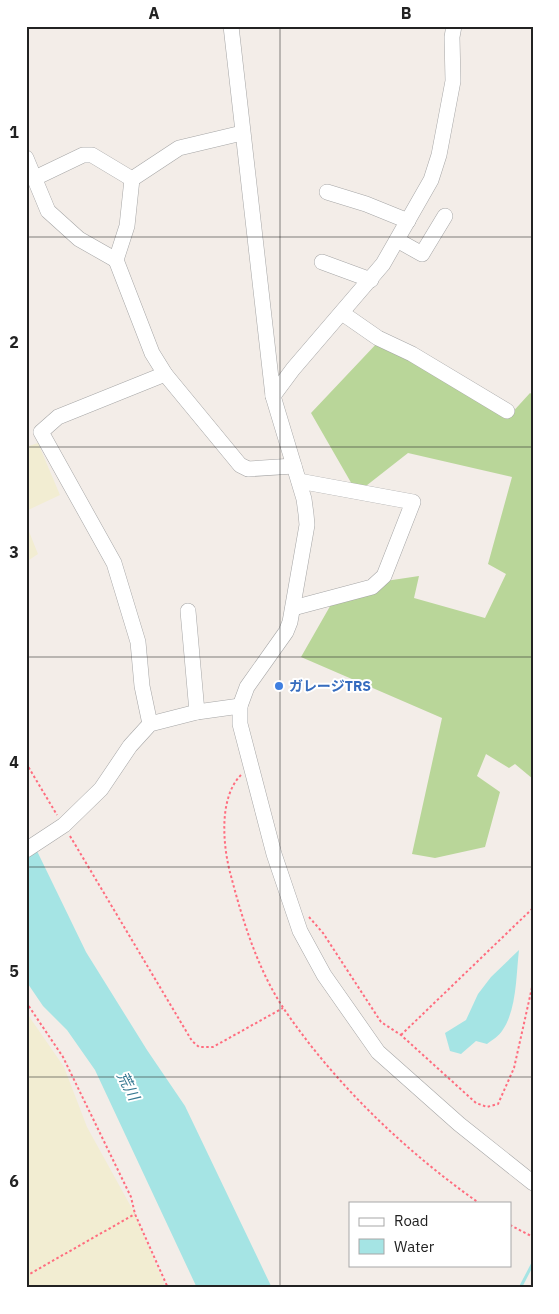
<svg xmlns="http://www.w3.org/2000/svg" width="559" height="1314" font-family="'IBM Plex Sans','Noto Sans JP',sans-serif">
<rect width="100%" height="100%" fill="#f3ede8"/>
<g fill="#f2edd2">
<path d="M38,443L60,495L26,511V447Z"/>
<path d="M26,524L38,554L26,562Z"/>
<path d="M26,1012L64,1067L87,1127L135,1214L166,1288H26Z"/>
</g>
<path fill="#b9d699" d="M379,341L509,416L530,393L533,395V779L515,764L509,768L486,754L477,776L500,792L485,847L435,858L412,854L442,718L301,657L333,601L364,597L379,582L419,576L414,598L485,618L506,574L488,564L512,477L408,453L357,493L311,413Z"/>
<g fill="#a5e4e4">
<path d="M26,836L37,851L86,952L147,1050L185,1106L272,1288H197L95,1070L67,1030L43,1006L26,981Z"/>
<path d="M519,950C516,975 517,1010 502,1031C499,1036 492,1040 487,1044L476,1041L461,1054L450,1051L445,1033L466,1020L478,994L491,977Z"/>
</g>
<g fill="none" stroke-linecap="round" stroke-linejoin="round">
<path stroke="#a5e4e4" stroke-width="3" d="M520,1288L533,1263"/>
<g stroke="#a6a6a6" stroke-width="16">
<g id="minor">
<path d="M231,26L273,396L304,499L306,514L307,525L290,622L286,632L247,687L240,706V724L274,854L300,931L324,975L378,1052L459,1124L533,1183"/>
<path d="M26,158L48,211L79,239L116,260"/>
<path d="M35,178L83,155H92L132,179"/>
<path d="M132,179L127,226L116,260L152,353L165,374L240,465L248,469L294,466"/>
<path d="M132,179L179,148L242,133"/>
<path d="M327,192L366,204L408,221"/>
<path d="M397,240L422,254L445,216"/>
<path d="M322,262L371,280"/>
<path d="M342,313L378,338L412,354L507,411"/>
<path d="M273,396L293,369L383,264L431,180L439,155L453,81L452,37L454,26"/>
<path d="M293,608L372,587L384,576L413,502L299,481"/>
<path d="M188,611L197,712"/>
<path d="M150,724L142,686L138,642L114,563L41,432L58,417L165,374"/>
<path d="M26,850L64,825L101,789L130,746L150,724L197,712L240,706"/>
</g>
</g>
<g stroke="#ff6d7f" stroke-width="2" stroke-dasharray="2.5 2.5" stroke-linecap="butt">
<path d="M26,763L57,815"/>
<path d="M241,775C218,798 223,848 231,876C243,922 258,970 284,1009C335,1084 405,1151 479,1203"/>
<path d="M70,836L192,1041L199,1047H213L283,1008"/>
<path d="M309,917L323,933L381,1022L401,1035L476,1103L487,1107L498,1104L514,1068L533,983"/>
<path d="M26,1002L63,1057L131,1197L135,1214L168,1288"/>
<path d="M401,1035L533,908"/>
<path d="M510,1225L533,1237"/>
<path d="M26,1276L135,1214"/>
</g>
<use href="#minor" stroke="#fff" stroke-width="15"/>
</g>
<path fill="none" stroke="#222" stroke-width="1" stroke-opacity="0.55" d="M280,26V1288M26,237H533M26,447H533M26,657H533M26,867H533M26,1077H533"/>
<circle fill="#3f7fe0" stroke="#fff" stroke-width="2" cx="279" cy="686" r="5"/>
<g text-anchor="middle" stroke-width="4" stroke-linejoin="round" paint-order="stroke">
<g font-size="14" font-weight="bold" fill="#366cbe" stroke="#fff" text-anchor="start">
<text x="289" y="691">ガレージTRS</text>
</g>
<g font-size="15" font-style="italic" fill="#367891" stroke="#fff">
<text transform="translate(128 1086) rotate(63)" y="5">荒川</text>
</g>
</g>
<rect width="559" height="1314" fill="none" stroke="#ffffff" stroke-width="55"/>
<rect x="349" y="1202" width="162" height="65" fill="#ffffff" stroke="#a7a7a7"/>
<rect x="359" y="1218" width="25" height="8" fill="#ffffff" stroke="#a7a7a7"/>
<text x="394" y="1226" font-size="15" fill="#222222">Road</text>
<rect x="359" y="1239" width="25" height="15" fill="#a5e4e4" stroke="#a7a7a7"/>
<text x="394" y="1252" font-size="15" fill="#222222">Water</text>
<rect x="28" y="28" width="504" height="1258" fill="none" stroke="#222" stroke-width="2"/>
<g font-size="16" text-anchor="middle" font-weight="bold" fill="#222">
<text x="154" y="19">A</text>
<text x="406" y="19">B</text>
<text x="14" y="138">1</text>
<text x="14" y="348">2</text>
<text x="14" y="558">3</text>
<text x="14" y="768">4</text>
<text x="14" y="977">5</text>
<text x="14" y="1187">6</text>
</g>
</svg>
